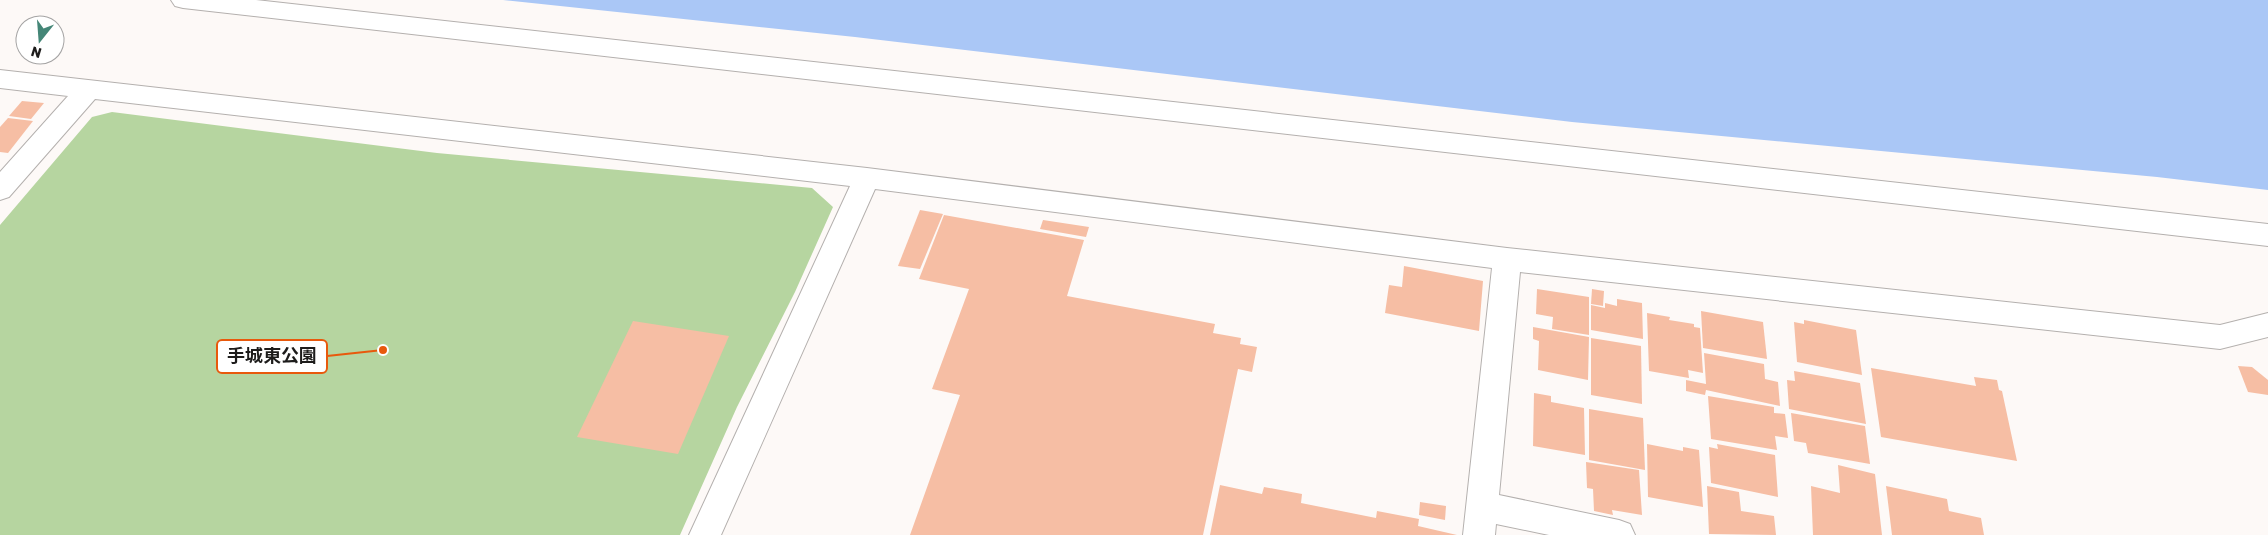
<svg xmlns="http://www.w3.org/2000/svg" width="2268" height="535" font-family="Rubik,'Noto Sans JP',sans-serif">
<rect width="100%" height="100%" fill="#fdf9f7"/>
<path fill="#b6d5a0" d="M112,112L437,153L812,188L833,207L795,292L737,407L680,535H0V225L92,117Z"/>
<path fill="#aac7f6" d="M503,0H2268V190L2157,177L1572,122L855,37Z"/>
<g fill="#f6bea4">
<path d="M22,101L44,103L31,119L9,116Z"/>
<path d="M8,118L33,121L8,153L0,152V127Z"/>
<path d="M920,210L943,214L920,269L898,266Z"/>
<path d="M944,215L1084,240L1067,296L1215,324L1213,333L1241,338L1240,344L1257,347L1252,372L1238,369L1203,535H910L960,395L932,389L969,289L919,279Z"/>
<path d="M1043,220L1089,227L1086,237L1040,229Z"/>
<path d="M1404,266L1483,281L1479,331L1385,313L1389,285L1402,287Z"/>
<path d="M1537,289L1589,297V335L1552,329L1553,317L1536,314Z"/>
<path d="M1592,289L1604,291L1603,306L1591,304Z"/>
<path d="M1617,299L1642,303L1643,339L1591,330V305L1605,308V303L1617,306Z"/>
<path d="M1701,311L1763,322L1767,359L1703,348Z"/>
<path d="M1647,313L1670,317L1669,320L1694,324V327L1700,328L1703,373L1688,370L1689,378L1649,371Z"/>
<path d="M1804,320L1856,330L1862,375L1797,362L1794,322L1804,324Z"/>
<path d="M633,321L729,336L678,454L577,437Z"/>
<path d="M1533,327L1589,337L1588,380L1538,370L1539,341L1533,339Z"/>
<path d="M1591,338L1641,346L1642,404L1591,395Z"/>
<path d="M1704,353L1764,364L1765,379L1778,382L1780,406L1706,390L1705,395L1686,391V380L1706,384Z"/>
<path d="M2238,366L2252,367L2268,380V395L2248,392Z"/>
<path d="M1871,368L1976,386L1974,377L1997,380L1999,390L2002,391L2017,461L1881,437Z"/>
<path d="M1794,371L1860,383L1866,424L1789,409L1787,380L1795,381Z"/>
<path d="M1534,393L1551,396V402L1584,408L1585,455L1533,446Z"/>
<path d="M1708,396L1774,407V413L1785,414L1788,438L1775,436L1777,450L1711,439Z"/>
<path d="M1589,409L1643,418L1645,470L1589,460Z"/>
<path d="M1791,413L1865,426L1870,464L1808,453L1806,443L1794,441Z"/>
<path d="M1647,444L1683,451V447L1699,450L1703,507L1648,497Z"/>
<path d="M1717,444L1775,455L1778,497L1711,483L1709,447L1718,449Z"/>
<path d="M1586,462L1639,470L1642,515L1612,510L1613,515L1594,511L1593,489L1587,488Z"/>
<path d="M1838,465L1875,474L1882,535H1813L1811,486L1840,493Z"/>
<path d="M1220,485L1262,494L1264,487L1302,494L1301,503L1376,518L1377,511L1419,519L1418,526L1457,535H1210Z"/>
<path d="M1707,486L1739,492L1741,511L1774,516L1776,535L1709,534Z"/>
<path d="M1886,486L1947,499L1949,511L1981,518L1984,535H1892Z"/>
<path d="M1420,502L1446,506L1445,520L1419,515Z"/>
</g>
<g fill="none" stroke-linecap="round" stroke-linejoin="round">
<g stroke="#b4b0ae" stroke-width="2">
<g id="minor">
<path d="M171,0H256L2268,224V246L183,8L175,6Z"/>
<path d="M0,70L867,168L1507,248L2220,325L2268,313V337L2220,349L1520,272L1499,495L1619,520L1630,524L1635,535H1549L1496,524L1495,535H1463L1492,268L875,189L721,535H689L850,186L95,99L9,197L0,200V172L68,96L0,88Z"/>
</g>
</g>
<use href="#minor" fill="#fff" fill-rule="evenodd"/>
</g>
<path fill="none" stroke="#e8590c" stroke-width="2" d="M383 350L327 356"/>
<circle fill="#e8590c" stroke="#fff" stroke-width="2" cx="383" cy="350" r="5"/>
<rect fill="#fff" stroke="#e8590c" stroke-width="2" x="217" y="340" width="110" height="33" rx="5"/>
<g font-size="18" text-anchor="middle" font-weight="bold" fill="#1d1c1b">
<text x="272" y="362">手城東公園</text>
</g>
<g transform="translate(40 40) rotate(197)"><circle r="24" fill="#ffffff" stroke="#a5a4a4"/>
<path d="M0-4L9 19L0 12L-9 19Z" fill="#448677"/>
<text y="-8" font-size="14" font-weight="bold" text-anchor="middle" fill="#1d1c1b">N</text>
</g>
</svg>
